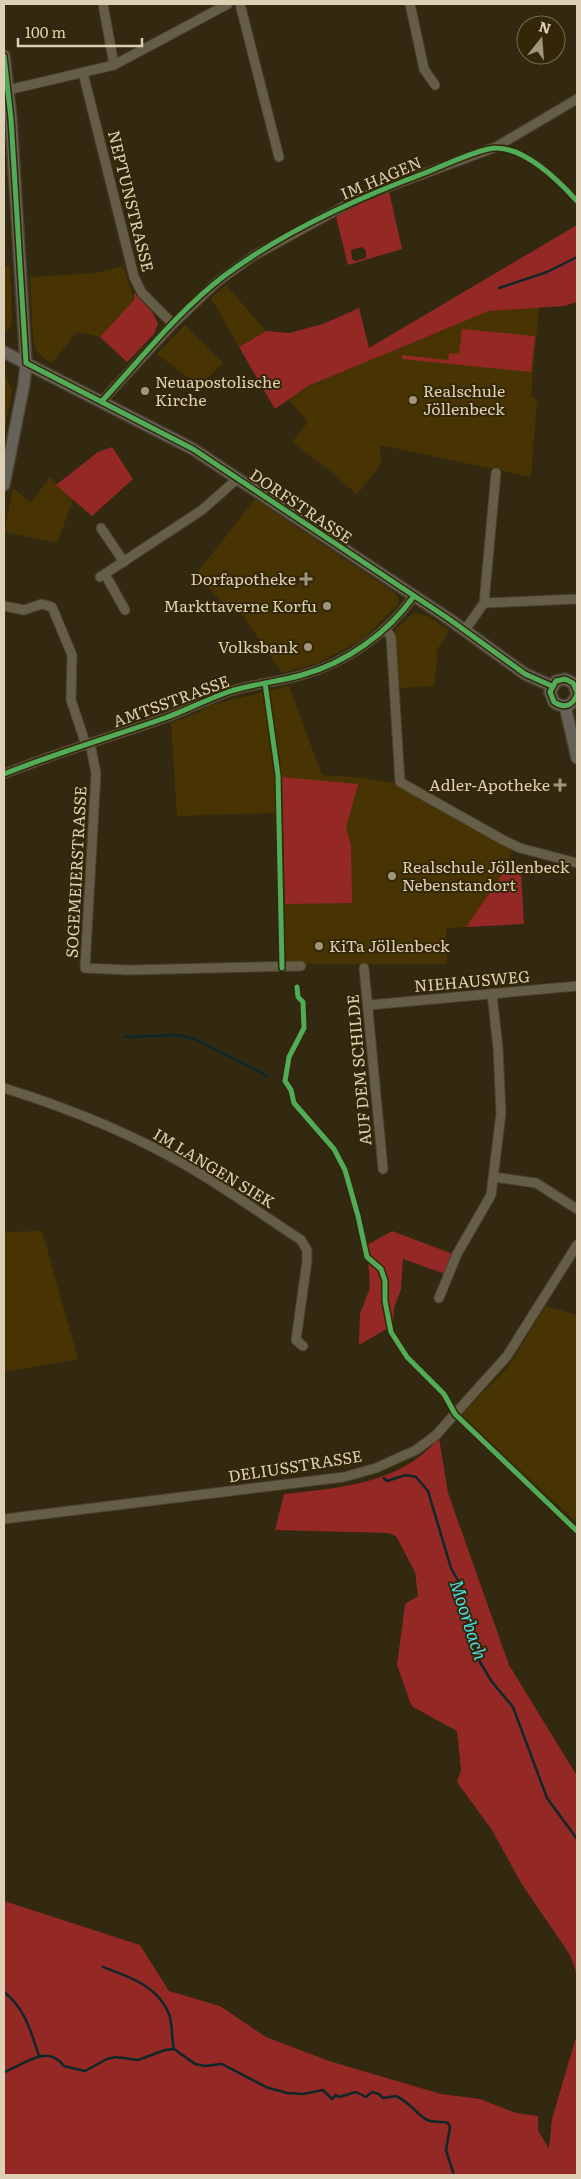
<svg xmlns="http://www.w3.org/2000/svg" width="581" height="2179" font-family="Literata,serif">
<rect width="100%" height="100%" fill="#322910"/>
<g fill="#473402">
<path d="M4,266H10L12,321L9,329L4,334Z"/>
<path d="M123,266L134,300L100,337L77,332L52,363L45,359L36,350L33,338L30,277L96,273Z"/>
<path d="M226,285L266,331L239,347L211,298Z"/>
<path d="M539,306L531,396L537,400L531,477L380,445L381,464L357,495L333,473L292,442L308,422L289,400L308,386L489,311Z"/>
<path d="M185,325L223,363L199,386L157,354Z"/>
<path d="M4,372L12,389L4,434Z"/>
<path d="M50,477L73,500L57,543L4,532L13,488L31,503Z"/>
<path d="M255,499L395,593L399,599L398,605L363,639L318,663L282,673L235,604L227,609L197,573Z"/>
<path d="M414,613L428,616L449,631L438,648L434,686L398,688L395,629Z"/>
<path d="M289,686L322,775L355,777L395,783L512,850L507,867L466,927L446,928L447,964H285L281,773H275L276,813L177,816L171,723L198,713L210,705Z"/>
<path d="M42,1231L78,1359L4,1372V1232Z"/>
<path d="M546,1306L577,1315V1523L461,1415L508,1367Z"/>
</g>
<g fill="#942825" fill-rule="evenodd">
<path d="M389,191L402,249L348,265L336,217L360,202ZM362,247L366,250V258L355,261L352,259L351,250Z"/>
<path d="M577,225V302L564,306L489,311L308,386L275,409L239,347L266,331L289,333L323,324L359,308L369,348Z"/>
<path d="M134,293L153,313L158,324L154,334L127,362L100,337L134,300Z"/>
<path d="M462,329L535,336L531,372L402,359V355L448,360L449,353L459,354Z"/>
<path d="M112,447L133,479L92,516L56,485L98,452Z"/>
<path d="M282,777L358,784L346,828L351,845L352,903L285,904Z"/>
<path d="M507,867L521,871L524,924L466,927Z"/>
<path d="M392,1231L453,1254L445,1274L403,1259L401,1289L394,1308L393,1325L359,1345L360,1314L370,1288L367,1245Z"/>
<path d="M439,1438L448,1493L509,1665L577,1776V1982L575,1968L570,1955L521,1883L492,1830L457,1782L461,1770L457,1731L413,1707L410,1702L397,1665L405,1604L418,1596L415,1572L396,1536L388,1533L275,1530L284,1494C339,1488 401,1484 439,1438Z"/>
<path d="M4,1901L140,1945L169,1991L220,2006L266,2037L329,2061L441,2094L480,2099L516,2113L538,2116V2130L549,2149L552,2119L577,2034V2175H4Z"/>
</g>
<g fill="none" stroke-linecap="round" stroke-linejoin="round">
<g stroke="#0f2729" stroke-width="2.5">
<path d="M499,288L547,272L577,257"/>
<path d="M125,1037L178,1035L195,1039L267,1076"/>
<path d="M384,1478L387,1481L406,1475L416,1477L428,1491L451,1568L461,1586L470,1636L477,1657L492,1682L513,1707L547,1798L577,1839"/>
<path d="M103,1967C128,1976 158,1986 169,2014C173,2025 171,2037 174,2049"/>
<path d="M4,1992C25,2008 31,2032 39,2056"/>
<path d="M4,2072C24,2065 47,2043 64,2066L85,2071L107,2059L116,2057L138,2060L165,2050L174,2049L195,2064L205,2066L222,2064L266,2087L287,2093L303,2094L323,2090L332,2099L336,2095L339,2097L356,2092L366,2097L372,2092L379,2094L383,2098L396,2096C408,2101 414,2111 424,2118C431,2124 440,2120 448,2123L450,2127L446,2150L454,2175"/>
</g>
<g stroke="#49412f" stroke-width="11">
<g id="minor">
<path d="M103,4L114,65"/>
<path d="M240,4L279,157"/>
<path d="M410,4L424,69L435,85"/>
<path d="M83,73L134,277L142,293L173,324"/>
<path d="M8,90L114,65L228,4"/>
<path d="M102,401L173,324L217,282L253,256L361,197L496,147L577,99"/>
<path d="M101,528L124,562"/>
<path d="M105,574L125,610"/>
<path d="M100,577L202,510L237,479"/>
<path d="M484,603L577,599"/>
<path d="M4,606L24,610L42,604L52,607L72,655L71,700L86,745"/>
<path d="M385,628L391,637L400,782L503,840L520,848L577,863"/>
<path d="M465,630L484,603L496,473"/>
<path d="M90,743L96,773L85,968L129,970L301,966"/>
<path d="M4,774C56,753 111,737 165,718C186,710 206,700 228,692C252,684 277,682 302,675C346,663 388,633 414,596"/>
<path d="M364,968L383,1169"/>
<path d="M369,1005L577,986"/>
<path d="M4,1088C68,1108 131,1133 189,1167C227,1189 264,1216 301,1240L307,1250V1261L296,1340L303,1346"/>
<path d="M494,1177L536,1183L577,1209"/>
<path d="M439,1298L457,1254L491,1195L501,1113L498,1048L492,994"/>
<path d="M4,1519L344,1477L376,1468L416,1450L436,1435L507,1356L577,1245"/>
</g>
</g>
<g stroke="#49412f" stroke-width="14">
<g id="major">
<path d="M4,56L11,119L26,363L24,384L4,485"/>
<path d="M4,352L193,449L449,619L525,674L552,686"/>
<path d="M577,692L573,683L565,679L556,681L550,692L554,702C564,709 573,706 577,694"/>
<path d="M565,706L577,758"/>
</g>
</g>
<use href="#minor" stroke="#665d47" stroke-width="9"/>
<use href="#major" stroke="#666258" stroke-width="11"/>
<g stroke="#332708" stroke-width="8">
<g id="cycleway">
<path d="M4,56L11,119L26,363L193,449L449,619L525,674L552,686"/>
<path d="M102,401C141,359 178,311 224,276C284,231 355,199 425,173C440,167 483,147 497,148C527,149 558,180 577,201"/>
<path d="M265,683L278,775L282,968"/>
<path d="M577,692L573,683L565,679L556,681L550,692L554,702C564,709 573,706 577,694"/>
<path d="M4,774C56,753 111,737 165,718C186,710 206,700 228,692C252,684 277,682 302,675C346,663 388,633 414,596"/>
<path d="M297,987L298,997L303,1002L304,1028L289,1057L285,1081L291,1090L294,1103L334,1149L345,1170L358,1216L367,1257L381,1269L385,1281V1301L391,1332L407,1357L444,1394L455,1414L577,1531"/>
</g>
</g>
<use href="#cycleway" stroke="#51ab58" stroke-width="5"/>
</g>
<g fill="#a1967b" stroke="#332708" stroke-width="2">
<circle cx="145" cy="391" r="5"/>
<circle cx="413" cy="400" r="5"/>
<path d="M303.5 571.5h5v5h5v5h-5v5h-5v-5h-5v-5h5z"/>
<circle cx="327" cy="606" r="5"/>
<circle cx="308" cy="647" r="5"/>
<path d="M557.5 777.5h5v5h5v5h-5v5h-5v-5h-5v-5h5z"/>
<circle cx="392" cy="876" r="5"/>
<circle cx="319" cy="946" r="5"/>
</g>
<g text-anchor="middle" stroke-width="4" stroke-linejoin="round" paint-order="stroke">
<g font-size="16" fill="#ddd0b4" stroke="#332708">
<text transform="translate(381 178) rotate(-23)" y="6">IM HAGEN</text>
<text transform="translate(131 201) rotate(76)" y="6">NEPTUNSTRASSE</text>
<text transform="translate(301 506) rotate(34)" y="6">DORFSTRASSE</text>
<text transform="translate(171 701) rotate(-20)" y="6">AMTSSTRASSE</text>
<text transform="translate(76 872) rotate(-87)" y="6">SOGEMEIERSTRASSE</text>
<text transform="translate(472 981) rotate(-5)" y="6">NIEHAUSWEG</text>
<text transform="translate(359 1070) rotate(-95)" y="6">AUF DEM SCHILDE</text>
<text transform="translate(214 1168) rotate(31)" y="6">IM LANGEN SIEK</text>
<text transform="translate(295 1466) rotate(-9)" y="6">DELIUSSTRASSE</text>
</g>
<g font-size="16" fill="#ddd0b4" stroke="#332708" text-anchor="start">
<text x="155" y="388">Neuapostolische<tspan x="155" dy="18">Kirche</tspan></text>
<text x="423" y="397">Realschule<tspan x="423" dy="18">Jöllenbeck</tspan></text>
<text x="296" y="585" text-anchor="end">Dorfapotheke</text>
<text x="317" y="612" text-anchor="end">Markttaverne Korfu</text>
<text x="298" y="653" text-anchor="end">Volksbank</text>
<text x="550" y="791" text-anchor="end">Adler-Apotheke</text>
<text x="402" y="873">Realschule Jöllenbeck<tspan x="402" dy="18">Nebenstandort</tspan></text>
<text x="329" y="952">KiTa Jöllenbeck</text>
</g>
<g font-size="18" font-style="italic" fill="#4edbea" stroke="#332708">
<text transform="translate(468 1620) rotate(72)" y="6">Moorbach</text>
</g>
</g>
<rect width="581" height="2179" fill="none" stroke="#ddd0b4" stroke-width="10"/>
<g transform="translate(541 40) rotate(17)"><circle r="24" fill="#332708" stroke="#776b4d"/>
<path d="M0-4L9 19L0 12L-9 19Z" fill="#a1967b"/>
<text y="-8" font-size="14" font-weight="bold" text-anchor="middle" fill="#ddd0b4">N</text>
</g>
<path d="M18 38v8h124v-8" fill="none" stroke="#ddd0b4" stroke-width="2.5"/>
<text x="25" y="38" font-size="15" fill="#ddd0b4" stroke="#332708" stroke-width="4" paint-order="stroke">100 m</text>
</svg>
